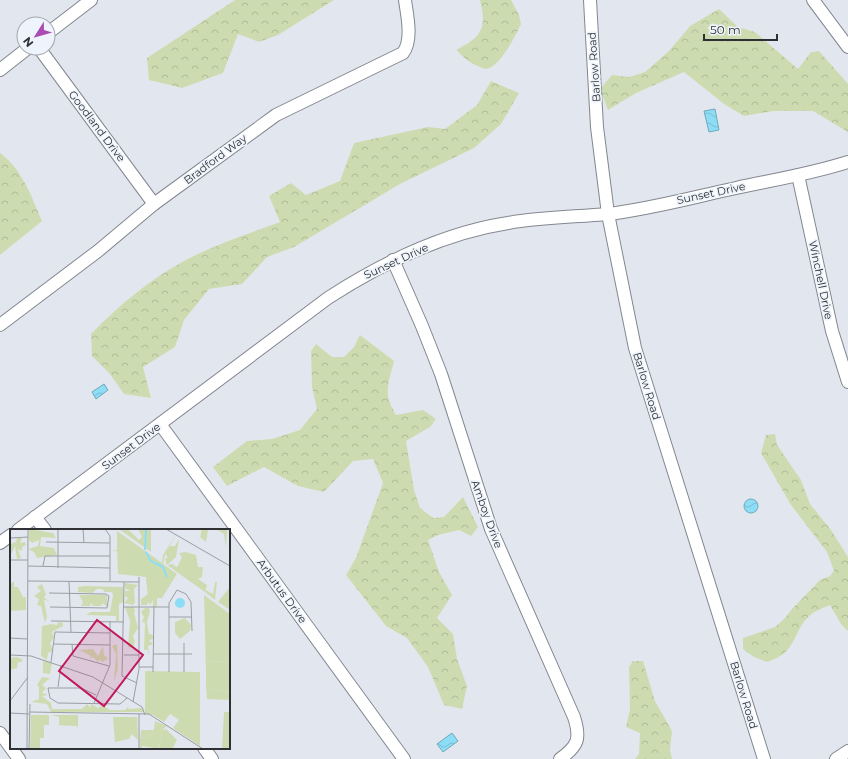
<svg xmlns="http://www.w3.org/2000/svg" width="848" height="759" font-family="Montserrat,sans-serif">
<defs>
<pattern id="forest-crowns" width="20" height="18" patternUnits="userSpaceOnUse"><rect width="20" height="18" fill="#cddcb0"/><path d="M2 6a3 3 0 1 1 6 0M12 15a3 3 0 1 1 6 0" fill="none" stroke="#b0bd98"/></pattern>
<pattern id="water-waves" width="16" height="10" patternUnits="userSpaceOnUse"><rect width="16" height="10" fill="#8cddf5"/><path d="M0 5q4-4 8 0t8 0" fill="none" stroke="#79bed2"/></pattern>
</defs>
<rect width="100%" height="100%" fill="#e2e7ef"/>
<g fill="url(#forest-crowns)">
<path d="M235,0H334L278,35L259,42L238,34L223,73L182,88L149,80L147,58Z"/>
<path d="M480,0H511L519,15L521,24C516,35 499,69 485,69C482,68 476,65 473,64C467,60 461,56 457,50C461,46 467,45 471,41C486,31 484,16 480,0Z"/>
<path d="M719,9L738,27L755,32L798,69L811,52L819,51L848,84V132L813,111H773L744,116L724,104L684,72L636,93L608,110L600,89L612,75L629,77L645,72L669,51L690,26Z"/>
<path d="M491,81L519,93L501,124L474,148L400,184L294,247L267,257L242,284L209,289L184,320L175,347L143,367L151,398L124,394L110,374L92,356L91,334C118,306 149,280 184,261C214,245 248,234 280,222L269,196L291,183L306,195L340,181L354,143L428,127L445,129L477,105Z"/>
<path d="M0,153C23,170 31,196 42,221L0,255Z"/>
<path d="M360,335L394,361C388,384 383,394 396,415L423,410L436,419L430,427L406,441L414,490L420,508L433,518L444,517L463,497L478,527L471,536L459,530L438,535L428,540L439,572L452,595L437,618L453,634L457,659L467,686L462,709L444,705L428,667L407,638L386,626L346,575L356,558L383,483L373,459L353,461L324,492L298,486L264,467L227,486L213,467L247,441L272,439L300,430L317,409L312,387L311,351L316,344L332,357H344L354,347Z"/>
<path d="M775,434L777,445L801,480L810,504L831,530L848,557V631L841,624L830,605C824,608 817,610 813,613C791,629 800,652 767,662L754,657L743,649V638L775,627L785,618L792,609L820,580L830,576L834,571L827,552L791,505L761,453L766,435Z"/>
<path d="M633,661H643L655,701L672,731L670,750L672,759H635L639,754L640,733L626,727L630,709L629,667Z"/>
</g>
<g fill="url(#water-waves)" stroke="#70a9bb">
<path d="M715,109L719,130L709,132L704,111Z"/>
<path d="M104,384L108,390L96,399L92,392Z"/>
<circle cx="751" cy="506" r="7"/>
<path d="M452,733L458,741L443,752L437,744Z"/>
</g>
<g fill="none" stroke-linecap="round" stroke-linejoin="round">
<g stroke="#83878f" stroke-width="14">
<g id="minor">
<path d="M590,0L597,127L608,214L635,348L764,759"/>
<path d="M813,0L848,47"/>
<path d="M48,33L91,0"/>
<path d="M39,48L154,204"/>
<path d="M0,70L28,48"/>
<path d="M798,175L832,331L848,382"/>
<path d="M393,260L422,326L441,374L491,529L574,717C581,739 578,746 560,759"/>
<path d="M0,325L98,251L154,204L276,115L403,53C413,40 407,15 405,0"/>
<path d="M160,424L404,759"/>
<path d="M35,517L45,530"/>
<path d="M18,530L328,298C382,263 443,233 508,223C541,217 575,217 608,214C651,209 694,197 736,188C773,180 811,174 848,162"/>
<path d="M0,543L11,535"/>
<path d="M0,733L19,759"/>
<path d="M204,748L212,759"/>
<path d="M836,759L848,751"/>
</g>
</g>
<use href="#minor" stroke="#fff" stroke-width="12"/>
</g>
<g text-anchor="middle" stroke-width="3.5" stroke-linejoin="round" paint-order="stroke">
<g font-size="11" fill="#2e3033" stroke="#eff4fc">
<text transform="translate(594 67) rotate(-94)" y="4">Barlow Road</text>
<text transform="translate(97 126) rotate(53)" y="4">Goodland Drive</text>
<text transform="translate(215 159) rotate(-37)" y="4">Bradford Way</text>
<text transform="translate(711 193) rotate(-12)" y="4">Sunset Drive</text>
<text transform="translate(396 261) rotate(-25)" y="4">Sunset Drive</text>
<text transform="translate(821 280) rotate(78)" y="4">Winchell Drive</text>
<text transform="translate(647 386) rotate(73)" y="4">Barlow Road</text>
<text transform="translate(131 446) rotate(-37)" y="4">Sunset Drive</text>
<text transform="translate(487 514) rotate(70)" y="4">Amboy Drive</text>
<text transform="translate(282 591) rotate(54)" y="4">Arbutus Drive</text>
<text transform="translate(744 695) rotate(73)" y="4">Barlow Road</text>
</g>
</g>
<g transform="translate(10 529)">
<rect width="220" height="220" fill="#e2e7ef"/>
<path d="M4,52V58H8L13,68H16V81L0,82V55ZM196,132L220,133V164L196,158ZM41,186H68V200L67,197L41,196H49V188Z" fill="#cddcb0"/>
<path d="M19,0L43,4L46,9L31,8L30,17L44,19L47,26L27,29L24,23L18,20L28,17L29,11L22,14L19,11ZM109,0H118L129,11L132,8L128,0H141V23ZM192,0H217L216,18L214,5L208,1H198L196,13L190,8ZM7,9H12L10,14L15,13L16,16L12,18V22L8,20L11,29L7,30L5,17L0,27V15L6,13ZM169,10L166,28L157,36L155,30L158,28L155,25L160,17H165ZM136,47L144,69L140,76L138,73L137,76H131V70L138,65ZM205,53H207L205,71L195,63L196,61L203,65ZM115,54L128,56L124,60L125,73L123,76L114,74L118,69L116,67L115,70V62H120L115,59ZM32,55L36,65L34,69L40,72L34,71L37,88L35,94L31,77L27,76L29,70L24,67L31,62L27,58ZM74,57L113,58V73L109,75V92H106V87L76,86L81,83H100L103,66L102,63H94L93,60H87L82,64L68,63V58ZM220,58V81L208,73ZM69,66H97V78L93,74L90,77H83L81,74L80,77H71L73,73ZM194,66L220,85V133L196,132V144ZM115,78H124L125,82L127,79L124,84L128,99L123,107L125,113L123,119L118,118L120,92ZM135,79H139L140,82L137,93L139,105L143,106V110L139,111L143,115L138,117L139,123L138,126V121H134L135,94L132,93L134,88L131,83ZM175,89L181,96L180,102L170,110L165,104V93ZM48,93L53,94V97L42,103L44,108L40,114L43,122L38,124L37,131L31,127L32,97L41,95L47,96ZM107,115L108,140L104,153L106,125L102,117ZM93,117L94,126L98,129L93,133L90,131L88,133L83,128L80,130L81,127L69,121L83,120L88,127ZM7,128L12,130V133H8L7,139L0,141V129ZM33,131L42,134L40,145L33,144ZM32,148L40,149L32,156L36,159L32,164L38,166L32,167L41,174L42,180H72L77,175L80,179L81,175L88,179L91,176L100,181H115L119,177L118,180L132,179L134,183H41L37,175L21,173L29,170V158L27,156ZM196,158L220,164V171L197,170ZM103,188H127L128,211L122,205L119,210L105,213ZM145,192L157,197L152,201L149,220L133,217L130,220V209L143,206Z" fill="#cddcb0"/>
<path d="M176,23L186,26L188,38H193L192,48L188,50L197,56L195,63L157,36L162,35L167,38L172,28L169,24ZM156,200L167,211L162,220H149L152,201ZM131,201H144L143,206L130,209Z" fill="#cddcb0"/>
<path d="M107,2L152,34L153,26L166,5L155,26L153,35L167,45L152,69H147V78H143V69H138L136,48L108,45L107,22H100L107,21ZM135,142L190,143V217L163,199L169,191L160,185L154,193L143,186L135,185ZM214,183H220V220H212ZM21,186H39V196H34V209H30V220H20Z" fill="#cddcb0"/>
<path d="M165 74a5 5 0 1 1 10 0a5 5 0 1 1-10 0Z" fill="#8cddf5"/>
<path fill="none" stroke="#8cddf5" stroke-width="2" d="M135,21L136,0M136,23L141,32L153,38L157,48"/>
<path fill="none" stroke="#9a9ea4" stroke-width="1" d="M48,0V39M73,0L74,14M95,0L100,7V52M156,0L220,37M0,9L18,8M36,13L100,14M0,31H18M18,37L100,39M33,37L35,27H100M18,52L129,53M59,52L61,103M114,53L112,147L127,154M39,64L96,65L99,67L97,79L40,78M114,78H159M159,88H182M41,92L114,93M0,109L17,110M44,115L100,116M62,115L63,127L99,137M144,125H182M0,126L21,127L83,148L132,178L135,186M114,126H129M41,133L45,103L100,104M129,138H143M143,143L144,78M159,143V74L167,61L176,65L181,73L182,102M174,143V114M48,158L51,136M86,166L71,159H38L40,169L48,174L110,175L117,169M0,172L18,148M123,173L129,140V48M84,174L100,136V92M20,183L139,185L193,220M0,184L19,185M129,185V220M17,220L18,0M19,220L20,175"/>
<path fill="#c2185b" fill-opacity="0.15" stroke="#c2185b" stroke-width="2" d="M87,91L133,126L94,177L49,142Z"/>
<rect width="220" height="220" fill="none" stroke="#2e3033" stroke-width="2"/>
</g>
<g transform="translate(36 36) rotate(233)"><circle r="19" fill="#eff4fc" stroke="#a2a6ac"/>
<path d="M0-3L7 15L0 10L-7 15Z" fill="#ab4bb4"/>
<text y="-6" font-size="11" font-weight="bold" text-anchor="middle" fill="#2e3033">N</text>
</g>
<path d="M704 34v6h73v-6" fill="none" stroke="#2e3033" stroke-width="2"/>
<text x="710" y="34" font-size="12" fill="#2e3033" stroke="#eff4fc" stroke-width="3" paint-order="stroke">50 m</text>
</svg>
